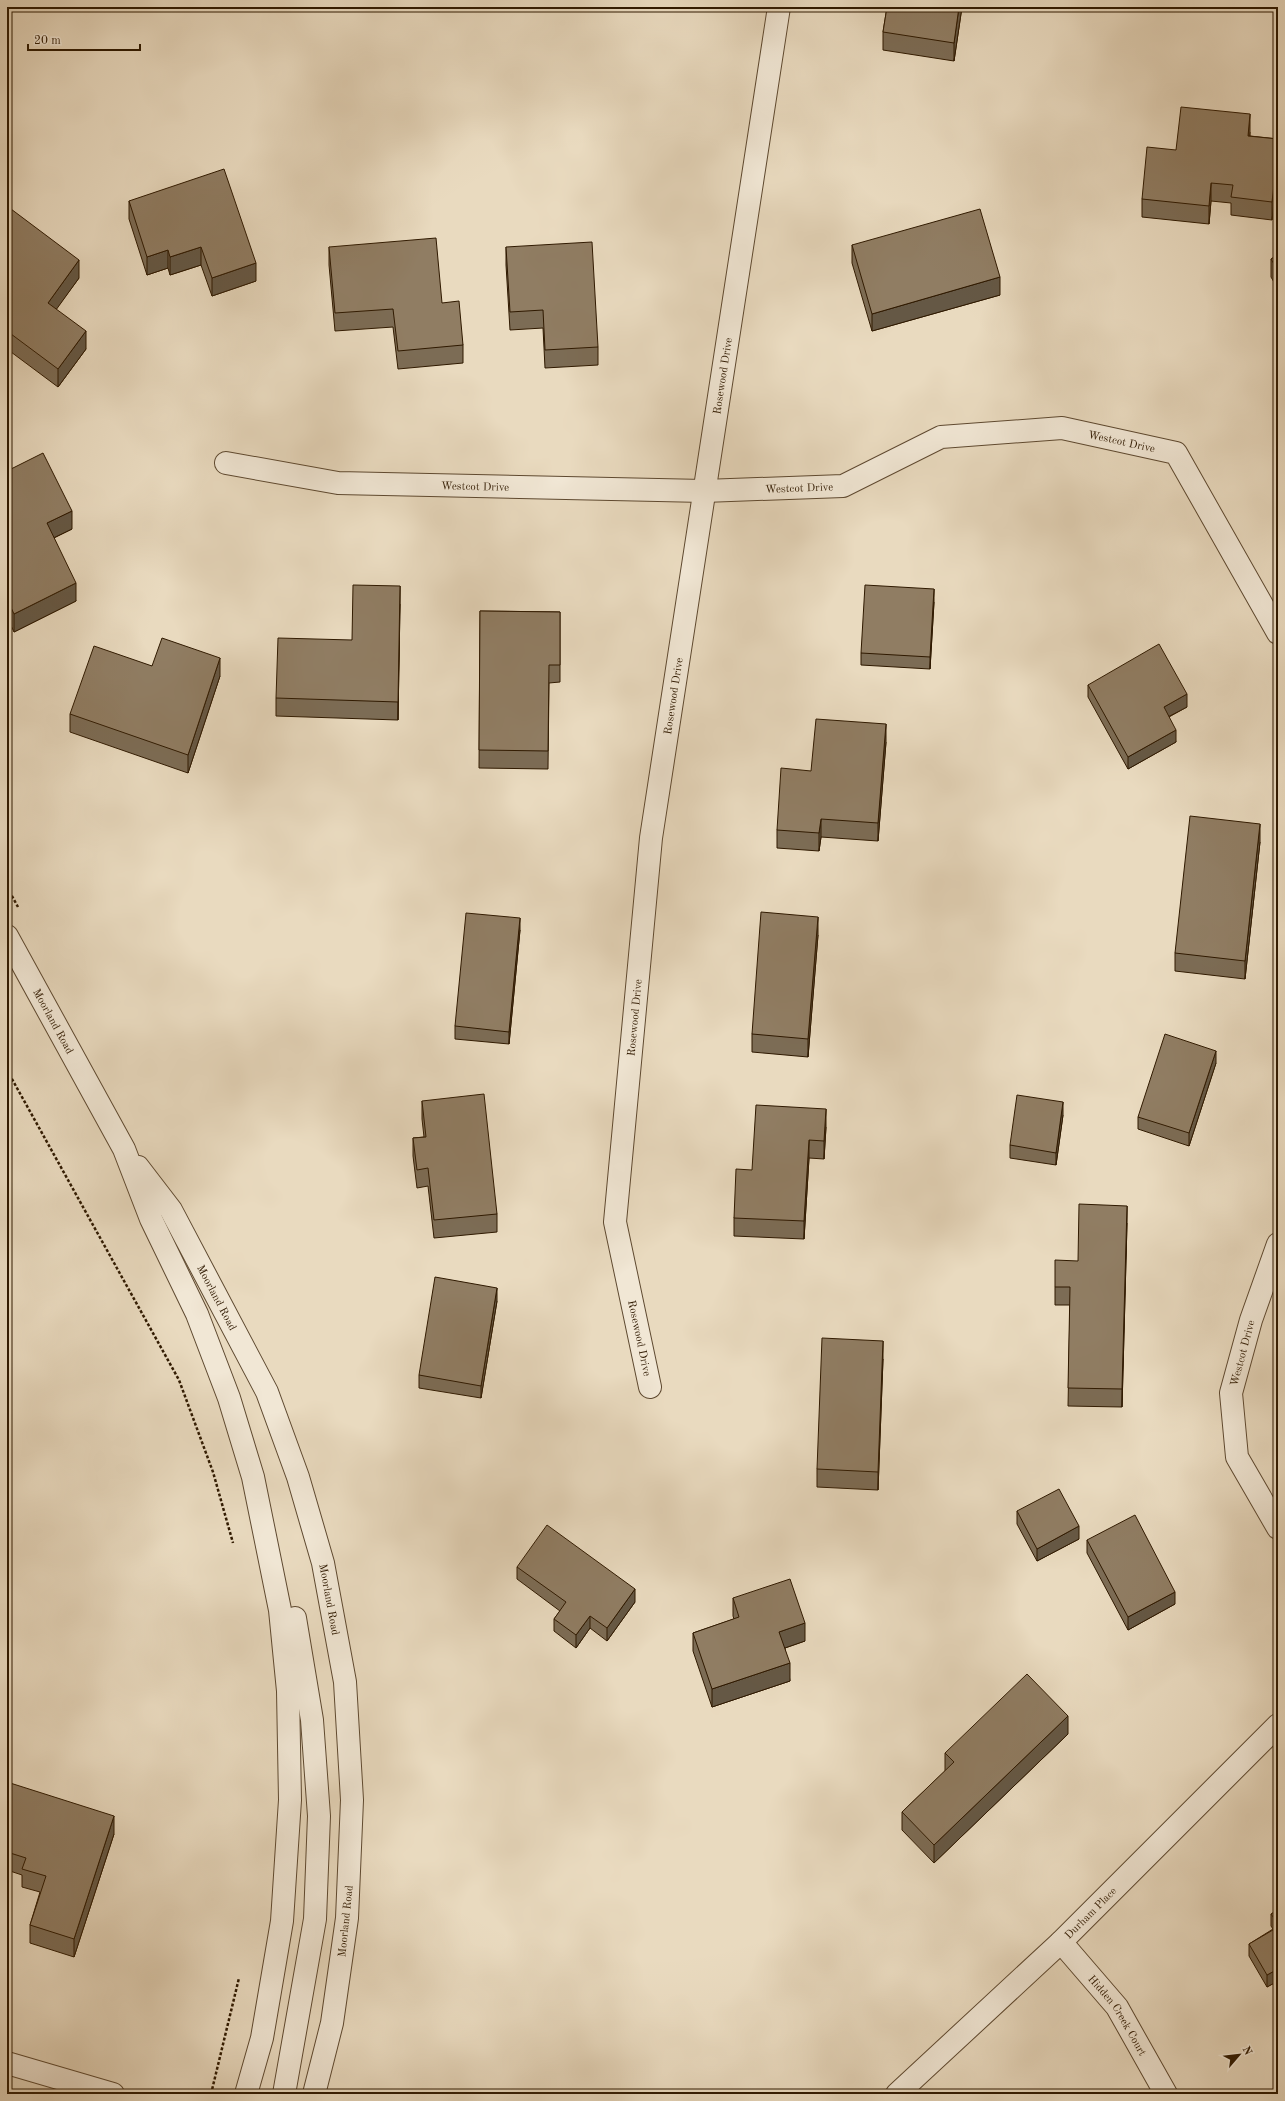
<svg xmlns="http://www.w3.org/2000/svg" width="1285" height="2101" font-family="'Old Standard TT',serif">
<rect width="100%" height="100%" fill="#e9dabf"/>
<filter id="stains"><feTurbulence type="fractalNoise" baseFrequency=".005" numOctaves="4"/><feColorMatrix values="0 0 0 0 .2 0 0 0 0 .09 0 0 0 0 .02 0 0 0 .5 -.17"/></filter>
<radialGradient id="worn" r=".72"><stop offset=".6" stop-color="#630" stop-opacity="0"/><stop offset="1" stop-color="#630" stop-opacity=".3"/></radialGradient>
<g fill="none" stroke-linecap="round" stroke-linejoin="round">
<g stroke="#5e4930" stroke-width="24">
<g id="minor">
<path id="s1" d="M226,463L338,483L704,491L843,486L941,437L1062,428L1176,453L1278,633"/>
<path d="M1278,1244L1251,1320L1231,1393L1237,1457L1278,1528"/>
<path id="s2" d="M650,1387L615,1222L651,838L779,7"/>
<path id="s3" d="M1061,1942L1117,2007L1166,2094"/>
<path d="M7,2063L113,2094"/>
<path id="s4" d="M897,2094L1061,1942L1278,1725"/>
</g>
</g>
<g stroke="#5e4930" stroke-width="24">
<g id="tertiary">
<path id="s5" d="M7,936L124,1149L151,1219L197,1314L229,1398L253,1477L280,1610L288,1691L290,1800L282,1921L262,2038L246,2094"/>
<path id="s6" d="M138,1167L171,1210L267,1392L298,1477L323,1563L345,1682L352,1800L347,1918L332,2023L314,2094"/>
<path d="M284,2094L315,1919L319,1816L312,1720L295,1618"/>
</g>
</g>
<g stroke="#2f1900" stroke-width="2.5" stroke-dasharray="3 2" stroke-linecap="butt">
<path d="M7,887L18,907"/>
<path d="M7,1070L179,1380L213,1472L233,1543"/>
<path d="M211,2094L239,1978"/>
</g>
<use href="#minor" stroke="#f1e7d5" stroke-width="22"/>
<use href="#tertiary" stroke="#f1e7d5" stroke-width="22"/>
</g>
<g fill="#7c6c55" stroke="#2f1900">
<path d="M887,7H962L954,61L883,50V32Z"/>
<path d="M1250,132V136L1278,139V168L1272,220L1231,215V203L1211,201L1209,224L1142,217V199L1176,150Z"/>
<path d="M129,201L256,281L212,296L201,265L170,275L168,268L147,275L129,219Z"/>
<path d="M7,206L79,278L56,309L86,349L58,387L7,349Z"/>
<path d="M852,245L1000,295L872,331L852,263Z"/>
<path d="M329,247L442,303L463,345V363L398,369L393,327L335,331L329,265Z"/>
<path d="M506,247L598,347V365L545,368L543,328L510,330L506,265Z"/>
<path d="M1278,255V289L1271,277V259Z"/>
<path d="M7,471L72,529L54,538L76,601L14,632L7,617Z"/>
<path d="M934,602L930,669L861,665V653Z"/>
<path d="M400,604L398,720L276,716V698L352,640Z"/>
<path d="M480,611L560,612V682L549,683L548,769L479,768Z"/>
<path d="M152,666L220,676L188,773L70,732V714Z"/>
<path d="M1088,685L1187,707L1169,717L1176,742L1128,769L1088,697Z"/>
<path d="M886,742L878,841L821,837L819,851L777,848V830L811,771Z"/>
<path d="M1260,842L1245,979L1175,971V953Z"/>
<path d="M520,930L509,1044L455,1039V1026Z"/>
<path d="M818,935L808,1057L752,1052V1034Z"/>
<path d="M1216,1063L1189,1146L1138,1129V1117Z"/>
<path d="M422,1101L497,1214V1232L434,1238L428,1186L417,1188L413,1156V1138L424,1137L422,1119Z"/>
<path d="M1063,1115L1056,1165L1010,1158V1145Z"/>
<path d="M826,1127L824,1159L809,1158L804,1239L734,1236V1218L752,1170Z"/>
<path d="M1127,1223L1122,1407L1068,1406L1070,1305H1055V1287L1078,1261Z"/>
<path d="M497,1301L481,1398L419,1388V1375Z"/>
<path d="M883,1359L878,1490L817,1487V1469Z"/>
<path d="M1017,1511L1079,1539L1037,1561L1017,1524Z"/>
<path d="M1087,1540L1175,1604L1128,1630L1087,1553Z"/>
<path d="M517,1567L635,1602L607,1641L590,1628L576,1648L554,1631V1619L560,1611L517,1579Z"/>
<path d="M733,1598L805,1641L785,1648L790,1681L712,1707L693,1651V1633L734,1619L733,1616Z"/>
<path d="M1068,1734L934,1863L902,1830V1812L945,1771V1753Z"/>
<path d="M7,1782L114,1834L74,1957L30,1943V1925L40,1892L22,1887V1875L7,1870Z"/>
<path d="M1278,1910V1981L1267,1987L1249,1956V1944L1273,1929L1271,1926V1914Z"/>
</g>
<g fill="#655845" stroke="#2f1900">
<path d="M959,7H962L954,61V43Z"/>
<path d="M1250,114V132L1248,154V136Z"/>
<path d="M1278,150V168L1272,220V202Z"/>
<path d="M1211,183V201L1209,224V206Z"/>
<path d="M201,247V265L170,275V257Z"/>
<path d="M168,250V268L147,275V257Z"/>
<path d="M79,260V278L48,321V303Z"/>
<path d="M256,263V281L212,296V278Z"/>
<path d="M1000,277V295L872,331V314Z"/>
<path d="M86,331V349L58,387V369Z"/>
<path d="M72,511V529L47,541V523Z"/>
<path d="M76,583V601L14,632V614Z"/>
<path d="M400,586V604L398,720V702Z"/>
<path d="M934,589V602L930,669V657Z"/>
<path d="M220,658V676L188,773V755Z"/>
<path d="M1187,694V707L1164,719V707Z"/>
<path d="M886,724V742L878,841V823Z"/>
<path d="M1176,730V742L1128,769V757Z"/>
<path d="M821,819V837L819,851V833Z"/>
<path d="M1260,824V842L1245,979V961Z"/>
<path d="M818,917V935L808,1057V1039Z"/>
<path d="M520,918V930L509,1044V1032Z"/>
<path d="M1216,1051V1063L1189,1146V1133Z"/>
<path d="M1063,1102V1115L1056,1165V1153Z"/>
<path d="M826,1109V1127L824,1159V1141Z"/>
<path d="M809,1140V1158L804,1239V1221Z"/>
<path d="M1127,1206V1223L1122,1407V1389Z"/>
<path d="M497,1288V1301L481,1398V1386Z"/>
<path d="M883,1341V1359L878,1490V1472Z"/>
<path d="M1079,1526V1539L1037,1561V1549Z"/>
<path d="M635,1589V1602L607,1641V1628Z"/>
<path d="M1175,1592V1604L1128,1630V1617Z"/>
<path d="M590,1616V1628L576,1648V1635Z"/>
<path d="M805,1623V1641L779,1650V1632Z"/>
<path d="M790,1663V1681L712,1707V1689Z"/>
<path d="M1068,1716V1734L934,1863V1845Z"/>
<path d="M114,1816V1834L74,1957V1939Z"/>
<path d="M1278,1969V1981L1267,1987V1975Z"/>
</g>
<g fill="#907d63" stroke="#2f1900">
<path d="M887,7H959L954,43L883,32Z"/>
<path d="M1181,107L1250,114L1248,136L1278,139V150L1272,202L1231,197L1233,185L1211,183L1209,206L1142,199L1147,147L1176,150Z"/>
<path d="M224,169L256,263L212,278L201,247L170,257L168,250L147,257L129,201Z"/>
<path d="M7,206L79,260L48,303L86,331L58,369L7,331Z"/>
<path d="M980,209L1000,277L872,314L852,245Z"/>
<path d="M436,238L442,303L459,301L463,345L398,351L393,309L335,313L329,247Z"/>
<path d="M592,242L598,347L545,350L543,310L510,312L506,247Z"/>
<path d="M1278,255V271L1271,259Z"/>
<path d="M43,453L72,511L47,523L76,583L14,614L7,599V471Z"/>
<path d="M353,585L400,586L398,702L276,698L278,638L352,640Z"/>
<path d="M865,585L934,589L930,657L861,653Z"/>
<path d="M480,611L560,612V665H549L548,751L479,750Z"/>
<path d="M162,638L220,658L188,755L70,714L94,646L152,666Z"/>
<path d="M1159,644L1187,694L1164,707L1176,730L1128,757L1088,685Z"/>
<path d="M816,719L886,724L878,823L821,819L819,833L777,830L781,768L811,771Z"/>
<path d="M1190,816L1260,824L1245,961L1175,953Z"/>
<path d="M761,912L818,917L808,1039L752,1034Z"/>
<path d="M466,913L520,918L509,1032L455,1026Z"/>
<path d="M1165,1034L1216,1051L1189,1133L1138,1117Z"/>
<path d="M484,1094L497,1214L434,1220L428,1168L417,1170L413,1138L426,1137L422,1101Z"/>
<path d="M1017,1095L1063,1102L1056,1153L1010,1145Z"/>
<path d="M756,1105L826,1109L824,1141L809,1140L804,1221L734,1218L736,1169L752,1170Z"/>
<path d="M1079,1204L1127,1206L1122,1389L1068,1388L1070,1287H1055V1260L1078,1261Z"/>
<path d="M435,1277L497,1288L481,1386L419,1375Z"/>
<path d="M822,1338L883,1341L878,1472L817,1469Z"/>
<path d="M1059,1489L1079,1526L1037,1549L1017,1511Z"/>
<path d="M1135,1515L1175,1592L1128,1617L1087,1540Z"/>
<path d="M547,1525L635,1589L607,1628L590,1616L576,1635L554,1619L566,1602L517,1567Z"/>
<path d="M790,1579L805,1623L779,1632L790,1663L712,1689L693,1633L739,1617L733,1598Z"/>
<path d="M1027,1674L1068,1716L934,1845L902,1812L954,1762L945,1753Z"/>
<path d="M7,1782L114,1816L74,1939L30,1925L46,1876L22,1869L26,1858L7,1852Z"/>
<path d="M1278,1910V1924L1271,1914Z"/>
<path d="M1278,1927V1969L1267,1975L1249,1944Z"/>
</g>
<g text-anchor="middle" stroke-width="4" stroke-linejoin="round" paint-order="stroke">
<g font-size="11" fill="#2f1900" stroke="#f1e7d5">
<text dy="4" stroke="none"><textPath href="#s2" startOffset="1022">Rosewood Drive</textPath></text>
<text dy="4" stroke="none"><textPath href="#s1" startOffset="911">Westcot Drive</textPath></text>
<text dy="4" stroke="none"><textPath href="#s1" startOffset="251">Westcot Drive</textPath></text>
<text dy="4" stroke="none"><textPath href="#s1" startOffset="575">Westcot Drive</textPath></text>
<text dy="4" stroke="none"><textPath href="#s2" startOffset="698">Rosewood Drive</textPath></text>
<text dy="4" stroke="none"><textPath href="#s2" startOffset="374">Rosewood Drive</textPath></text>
<text dy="4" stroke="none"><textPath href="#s5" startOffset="97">Moorland Road</textPath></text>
<text dy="4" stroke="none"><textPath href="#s6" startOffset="153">Moorland Road</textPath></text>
<text transform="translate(640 1338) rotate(78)" y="4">Rosewood Drive</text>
<text transform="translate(1242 1353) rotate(-75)" y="4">Westcot Drive</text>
<text dy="4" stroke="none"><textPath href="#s6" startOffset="477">Moorland Road</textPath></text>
<text dy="4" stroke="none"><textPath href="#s4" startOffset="265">Durham Place</textPath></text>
<text transform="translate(345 1921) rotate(-84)" y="4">Moorland Road</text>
<text dy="4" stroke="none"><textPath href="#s3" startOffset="93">Hidden Creek Court</textPath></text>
</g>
</g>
<rect width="1285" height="2101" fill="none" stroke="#e9dabf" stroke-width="24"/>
<rect x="8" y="8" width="1269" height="2085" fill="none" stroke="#2f1900" stroke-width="2"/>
<rect x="12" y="12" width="1261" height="2077" fill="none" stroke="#2f1900"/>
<g transform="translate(1239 2055) rotate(62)" stroke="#f1e7d5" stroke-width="3" paint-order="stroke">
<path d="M0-3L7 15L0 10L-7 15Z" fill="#2f1900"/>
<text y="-6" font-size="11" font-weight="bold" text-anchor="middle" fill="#2f1900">N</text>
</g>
<path d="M28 44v6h112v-6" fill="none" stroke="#2f1900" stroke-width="2"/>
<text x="34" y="44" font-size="12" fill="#2f1900" stroke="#f1e7d5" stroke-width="3" paint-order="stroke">20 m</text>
<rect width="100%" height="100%" filter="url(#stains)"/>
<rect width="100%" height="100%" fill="url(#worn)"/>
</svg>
